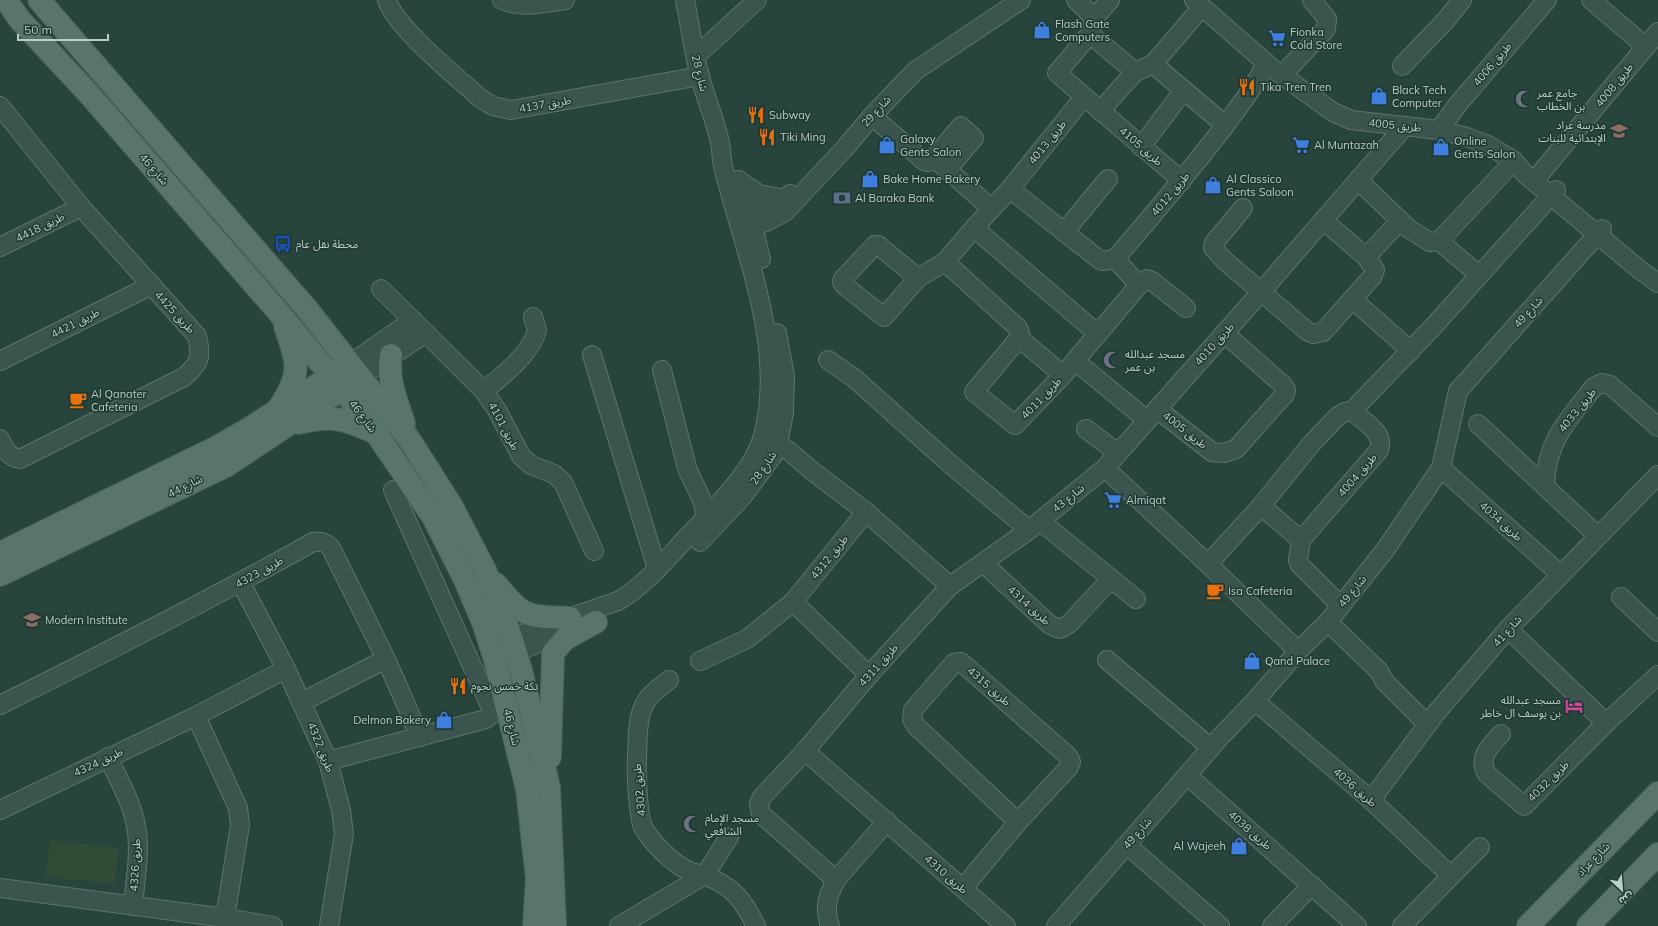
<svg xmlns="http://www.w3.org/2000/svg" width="1658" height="926" font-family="Mulish,'Noto Sans Arabic',sans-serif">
<rect width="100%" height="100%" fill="#27443d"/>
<path fill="#314c36" d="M50,840L119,848L115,884L46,877Z"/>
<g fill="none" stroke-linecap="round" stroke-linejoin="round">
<g stroke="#5d746e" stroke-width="20">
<g id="minor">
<path d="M387,0C394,26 458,78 480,98L493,106L511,110L700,76"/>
<path d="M502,0C522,9 544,3 565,0"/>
<path d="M1076,0L1094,18"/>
<path d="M1110,0L1094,18L1090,34L1057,73L1182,181"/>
<path d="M1194,0L1272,68L1333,112L1351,120L1439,130L1467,137L1488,145L1514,161L1526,175L1640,270L1658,283"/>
<path d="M1591,0L1645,46"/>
<path d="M1090,34L1135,72L1100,111"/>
<path d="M696,56L757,0"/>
<path d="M1153,64L1202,7"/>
<path d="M1402,66L1446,20L1462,0"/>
<path d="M1135,72L1153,64L1225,125"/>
<path d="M1282,75L1326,29L1327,19L1312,0"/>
<path d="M0,106L81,207L197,336C202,357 200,363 184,377L20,459C8,457 5,449 0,439"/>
<path d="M872,116L924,161L928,162L934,158"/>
<path d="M1439,130L1459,103L1547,0"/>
<path d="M1141,147L1183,91"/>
<path d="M947,170L974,138L961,126L934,158L991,208"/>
<path d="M738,180L759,194L785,199"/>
<path d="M739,180L753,226L761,259"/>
<path d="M1358,180L1409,229L1430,242L1439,241"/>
<path d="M1534,181L1658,32"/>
<path d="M1010,189L1096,257L1102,261L1115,259"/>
<path d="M1243,208L1214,243L1213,248L1225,261L1307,331L1313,334L1323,332L1372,277L1375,270L1366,257L1323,220"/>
<path d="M742,222L753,226L766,222L785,212L845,148L872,116L915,71L1021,0"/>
<path d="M741,223C747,211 777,205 790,194"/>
<path d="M974,228L1098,334"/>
<path d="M1064,232L1108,179"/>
<path d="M875,245H878L918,278L884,317L845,286L842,282L843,279Z"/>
<path d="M0,247L81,207"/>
<path d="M1366,257L1400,221"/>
<path d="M1115,259C1152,216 1189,172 1224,127C1240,105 1255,87 1266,63"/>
<path d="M1115,259L1139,285L1147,279L1152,281L1186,308"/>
<path d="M945,262L974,228L1010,189L1084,97"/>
<path d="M1479,275L1439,241L1514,161"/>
<path d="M918,278L945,262L1018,328L1020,333L1019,338L1063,375L1015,425L974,392L1019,338"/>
<path d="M381,289L484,391L498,412L521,456L531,465L554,474L563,482L594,551"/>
<path d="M1352,299L1411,351"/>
<path d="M592,355L657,569"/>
<path d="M828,360L854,378L949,463L1029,530"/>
<path d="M0,361L150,286"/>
<path d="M1075,361L1147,420"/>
<path d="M350,364L413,320"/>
<path d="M662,370L687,468C693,484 706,501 705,518"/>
<path d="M1063,375L1139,285"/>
<path d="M360,377L426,333"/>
<path d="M484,391C502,376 532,353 537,330L533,317"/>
<path d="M1157,409L1212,452L1224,453L1236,449L1285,394L1286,390L1283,385L1224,333"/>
<path d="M1478,424L1598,536"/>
<path d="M1086,429L1118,453"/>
<path d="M767,440L789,451L811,470L866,512L950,586"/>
<path d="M1105,468L1208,564L1298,651"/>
<path d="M1441,468L1560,574"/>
<path d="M1545,486C1546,441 1568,420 1594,387L1602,383L1610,385L1658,427"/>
<path d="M1261,506L1301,540L1379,450C1385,432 1364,422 1352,411L1431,329L1556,190"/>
<path d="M1040,521L1136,599"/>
<path d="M1301,540L1298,560L1300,565L1340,605"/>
<path d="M700,542L743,496L772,457L778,445L784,412L785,376L777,333"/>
<path d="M983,563L1050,625L1060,629L1069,624L1110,580"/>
<path d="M1208,564L1261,506L1312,443L1338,416L1345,412L1352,411"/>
<path d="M241,583L286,669L328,761L341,810L344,834L329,926"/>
<path d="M1621,597L1658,632"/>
<path d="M793,602L869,675"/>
<path d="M1328,622L1379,671L1385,682L1427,724"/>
<path d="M1508,629L1606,723"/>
<path d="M499,642L618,601C647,584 668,557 691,533C716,507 753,471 763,436C786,347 745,255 724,170C721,161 722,152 720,143C716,121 705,98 700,76C693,51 690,25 685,0"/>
<path d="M503,657L573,630"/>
<path d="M1107,660L1211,748"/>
<path d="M700,661L747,639L793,602L866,512"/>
<path d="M669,680C663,685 656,690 650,696C636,712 638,737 637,757C636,772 638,814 643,827C651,842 673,864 689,871C694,873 701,874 706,876C734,887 743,900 756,926"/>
<path d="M1255,701L1371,800L1451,876L1402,926"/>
<path d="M302,702L386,659"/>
<path d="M0,705C105,653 210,600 313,542C321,541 326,542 331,548L386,659L420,737"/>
<path d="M196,716L238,808L240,825L225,918"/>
<path d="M1501,734C1490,746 1477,758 1487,774L1524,806L1606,723L1658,675"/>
<path d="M805,751L1006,926"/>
<path d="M108,757C118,779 132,802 136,826C141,851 135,881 133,906"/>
<path d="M328,761L486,719L491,715V708L393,490"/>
<path d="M1188,776L1357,926"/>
<path d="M1371,800L1436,713L1508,629L1658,475"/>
<path d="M0,810L196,716L286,669"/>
<path d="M1127,845L1220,926"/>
<path d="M1451,876L1480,847"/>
<path d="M836,880L887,821"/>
<path d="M0,888L225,918L273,926"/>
<path d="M963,888L1018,822L1069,767L1071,762L1068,756L961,662L954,663L913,710L912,719L916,726L1018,822"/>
<path d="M619,926L705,875L729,837"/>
<path d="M830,926C824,909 827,896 836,880L761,814L759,804L762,797L805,751L869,675L950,586L1029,530L1105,468L1261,292L1405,126"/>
<path d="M1056,926L1222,735L1255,701L1298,651L1328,622L1385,550L1441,468L1458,391L1602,229"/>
<path d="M1272,926L1312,885"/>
</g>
</g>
<g stroke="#48605a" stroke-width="24">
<g id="major">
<path d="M6,0L20,20L88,93L280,314L342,389L376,433L433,517L465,580L484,625L495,660L527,789L537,879L534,926"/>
<path d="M39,0L307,309L409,439L451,505L485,570L511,637L521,670L549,787L555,926"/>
<path d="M391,355C387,380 397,401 404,424"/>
<path d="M279,408C302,372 298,365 285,326"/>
<path d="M298,423C332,415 342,418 374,432"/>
<path d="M0,553L215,448L245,431L344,368"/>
<path d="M0,575L226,466L354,381"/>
<path d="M496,584C524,619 527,616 570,618"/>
<path d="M550,757L553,653L565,639L596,622"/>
<path d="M1528,926L1658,793"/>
<path d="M1588,926L1658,854"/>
</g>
</g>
<use href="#minor" stroke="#3b544e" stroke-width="18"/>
<use href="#major" stroke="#59736d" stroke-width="22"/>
</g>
<defs>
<g id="shop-bare" transform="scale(1.38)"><path d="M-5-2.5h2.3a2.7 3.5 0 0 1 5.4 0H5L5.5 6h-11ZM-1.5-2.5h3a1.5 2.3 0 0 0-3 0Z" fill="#3f7fe0" stroke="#203933" stroke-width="2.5" paint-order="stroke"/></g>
<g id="supermarket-bare" transform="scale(1.38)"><path d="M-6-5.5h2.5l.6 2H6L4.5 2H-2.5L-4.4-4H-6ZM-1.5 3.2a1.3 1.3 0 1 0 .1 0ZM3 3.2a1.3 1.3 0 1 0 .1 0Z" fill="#3f7fe0" stroke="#203933" stroke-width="2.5" paint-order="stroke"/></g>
<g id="restaurant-bare" transform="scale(1.38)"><path d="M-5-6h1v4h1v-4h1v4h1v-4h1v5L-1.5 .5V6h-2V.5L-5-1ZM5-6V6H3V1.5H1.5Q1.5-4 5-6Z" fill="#e8710a" stroke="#203933" stroke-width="2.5" paint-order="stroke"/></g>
<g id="mosque-bare" transform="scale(1.38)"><path d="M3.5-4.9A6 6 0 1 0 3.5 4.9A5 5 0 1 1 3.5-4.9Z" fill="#6b7280" stroke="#203933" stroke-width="2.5" paint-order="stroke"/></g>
<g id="school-bare" transform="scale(1.38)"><path d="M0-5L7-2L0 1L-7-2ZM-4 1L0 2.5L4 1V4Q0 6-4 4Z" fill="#8d6e63" stroke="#203933" stroke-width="2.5" paint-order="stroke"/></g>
<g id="bank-bare" transform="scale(1.38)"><path d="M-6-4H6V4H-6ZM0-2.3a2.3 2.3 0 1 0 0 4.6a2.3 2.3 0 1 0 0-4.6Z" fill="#5c6f8a" stroke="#203933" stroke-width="2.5" paint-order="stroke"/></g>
<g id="bus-bare" transform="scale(1.38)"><path d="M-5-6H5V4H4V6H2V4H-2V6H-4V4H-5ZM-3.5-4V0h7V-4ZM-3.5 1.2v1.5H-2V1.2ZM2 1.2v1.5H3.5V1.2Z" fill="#1a4fb4" stroke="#203933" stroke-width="2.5" paint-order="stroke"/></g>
<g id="cafe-bare" transform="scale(1.38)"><path d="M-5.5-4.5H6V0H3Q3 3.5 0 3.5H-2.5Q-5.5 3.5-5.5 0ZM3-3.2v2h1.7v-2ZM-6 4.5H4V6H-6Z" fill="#e8710a" stroke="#203933" stroke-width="2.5" paint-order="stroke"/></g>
<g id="university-bare" transform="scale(1.38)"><path d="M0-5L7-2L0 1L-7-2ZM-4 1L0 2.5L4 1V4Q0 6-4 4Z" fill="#8d6e63" stroke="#203933" stroke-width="2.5" paint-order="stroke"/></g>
<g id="hotel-bare" transform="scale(1.38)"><path d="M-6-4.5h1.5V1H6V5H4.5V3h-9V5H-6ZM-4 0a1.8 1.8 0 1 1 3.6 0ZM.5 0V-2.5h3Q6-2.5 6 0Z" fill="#d1479c" stroke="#203933" stroke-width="2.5" paint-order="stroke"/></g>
</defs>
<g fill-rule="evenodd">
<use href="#shop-bare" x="1042" y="30"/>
<use href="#supermarket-bare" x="1277" y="38"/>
<use href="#restaurant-bare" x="1247" y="87"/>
<use href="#shop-bare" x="1379" y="96"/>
<use href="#mosque-bare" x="1524" y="99"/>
<use href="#restaurant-bare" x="756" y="115"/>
<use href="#school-bare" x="1619" y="131"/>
<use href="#restaurant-bare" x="767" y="137"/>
<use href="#shop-bare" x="887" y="145"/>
<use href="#supermarket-bare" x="1301" y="145"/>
<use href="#shop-bare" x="1441" y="147"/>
<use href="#shop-bare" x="870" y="179"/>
<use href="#shop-bare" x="1213" y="185"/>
<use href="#bank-bare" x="842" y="198"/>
<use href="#bus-bare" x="283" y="244"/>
<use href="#mosque-bare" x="1112" y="360"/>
<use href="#cafe-bare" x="78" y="400"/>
<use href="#supermarket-bare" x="1113" y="500"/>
<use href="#cafe-bare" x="1215" y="591"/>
<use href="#university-bare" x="32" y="620"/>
<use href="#shop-bare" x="1252" y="661"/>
<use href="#restaurant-bare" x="458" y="686"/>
<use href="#hotel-bare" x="1574" y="706"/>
<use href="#shop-bare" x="444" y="720"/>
<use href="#mosque-bare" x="692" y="824"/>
<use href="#shop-bare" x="1239" y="846"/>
</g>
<g text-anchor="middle" stroke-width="3" stroke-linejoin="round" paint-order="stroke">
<g font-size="11" fill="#b9cdc9" stroke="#203933" text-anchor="start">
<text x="1055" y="28">Flash Gate<tspan x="1055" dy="13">Computers</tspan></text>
<text x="1290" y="36">Fionka<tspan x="1290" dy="13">Cold Store</tspan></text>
<text x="1260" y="91">Tika Tren Tren</text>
<text x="1392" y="94">Black Tech<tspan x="1392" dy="13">Computer</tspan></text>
<text x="1537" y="97">جامع عمر<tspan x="1537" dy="13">بن الخطاب</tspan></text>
<text x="769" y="119">Subway</text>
<text x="1606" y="129" text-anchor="end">مدرسة عراد<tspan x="1606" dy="13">الإبتدائية للبنات</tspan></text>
<text x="780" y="141">Tiki Ming</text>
<text x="900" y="143">Galaxy<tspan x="900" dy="13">Gents Salon</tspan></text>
<text x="1454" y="145">Online<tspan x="1454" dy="13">Gents Salon</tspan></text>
<text x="1314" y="149">Al Muntazah</text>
<text x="883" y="183">Bake Home Bakery</text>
<text x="1226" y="183">Al Classico<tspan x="1226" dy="13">Gents Saloon</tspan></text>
<text x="855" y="202">Al Baraka Bank</text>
<text x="296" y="248">محطة نقل عام</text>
<text x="1125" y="358">مسجد عبدالله<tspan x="1125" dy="13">بن عمر</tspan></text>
<text x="91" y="398">Al Qanater<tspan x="91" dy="13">Cafeteria</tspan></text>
<text x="1126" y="504">Almiqat</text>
<text x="1228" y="595">Isa Cafeteria</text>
<text x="45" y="624">Modern Institute</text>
<text x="1265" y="665">Qand Palace</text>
<text x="471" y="690">تكة خمس نجوم</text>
<text x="1561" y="704" text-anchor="end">مسجد عبدالله<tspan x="1561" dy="13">بن يوسف آل خاطر</tspan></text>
<text x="431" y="724" text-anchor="end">Delmon Bakery</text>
<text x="705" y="822">مسجد الإمام<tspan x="705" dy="13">الشافعي</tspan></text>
<text x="1226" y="850" text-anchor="end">Al Wajeeh</text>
</g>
<g font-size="11" fill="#b9cdc9" stroke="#203933">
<text transform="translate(1492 64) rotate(-50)" y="4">طريق 4006</text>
<text transform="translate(700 73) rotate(76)" y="4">شارع 28</text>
<text transform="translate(1614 85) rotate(-51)" y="4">طريق 4008</text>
<text transform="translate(545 104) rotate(-10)" y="4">طريق 4137</text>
<text transform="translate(876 111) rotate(-48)" y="4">شارع 29</text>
<text transform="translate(1395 125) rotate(6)" y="4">طريق 4005</text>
<text transform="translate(1047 142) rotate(-51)" y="4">طريق 4013</text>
<text transform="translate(1141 146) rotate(41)" y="4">طريق 4105</text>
<text transform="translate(154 169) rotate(49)" y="4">شارع 46</text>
<text transform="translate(1170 194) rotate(-50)" y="4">طريق 4012</text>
<text transform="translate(40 227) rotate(-26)" y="4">طريق 4418</text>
<text transform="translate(175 312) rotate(47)" y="4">طريق 4425</text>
<text transform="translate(1528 312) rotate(-48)" y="4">شارع 49</text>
<text transform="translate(75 323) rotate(-27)" y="4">طريق 4421</text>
<text transform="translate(1214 344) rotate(-48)" y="4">طريق 4010</text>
<text transform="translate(1041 398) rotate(-46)" y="4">طريق 4011</text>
<text transform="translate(1577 410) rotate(-51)" y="4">طريق 4033</text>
<text transform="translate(363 416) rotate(53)" y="4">شارع 46</text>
<text transform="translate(504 426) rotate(62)" y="4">طريق 4101</text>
<text transform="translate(1185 430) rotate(38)" y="4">طريق 4005</text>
<text transform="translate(763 468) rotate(-56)" y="4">شارع 28</text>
<text transform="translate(1357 475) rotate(-49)" y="4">طريق 4004</text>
<text transform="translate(185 486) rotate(-27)" y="4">شارع 44</text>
<text transform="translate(1068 498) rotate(-39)" y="4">شارع 43</text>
<text transform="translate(1501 521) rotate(42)" y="4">طريق 4034</text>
<text transform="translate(829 557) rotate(-51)" y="4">طريق 4312</text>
<text transform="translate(259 572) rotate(-29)" y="4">طريق 4323</text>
<text transform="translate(1352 591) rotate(-51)" y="4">شارع 49</text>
<text transform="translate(1029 605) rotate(42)" y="4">طريق 4314</text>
<text transform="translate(1507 631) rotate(-48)" y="4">شارع 41</text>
<text transform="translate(878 665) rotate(-48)" y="4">طريق 4311</text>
<text transform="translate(989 686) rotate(41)" y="4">طريق 4315</text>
<text transform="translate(512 727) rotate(76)" y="4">شارع 46</text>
<text transform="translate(321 747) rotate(68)" y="4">طريق 4322</text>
<text transform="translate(98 762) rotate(-25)" y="4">طريق 4324</text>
<text transform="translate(1548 781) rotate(-45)" y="4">طريق 4032</text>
<text transform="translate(1355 787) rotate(41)" y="4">طريق 4036</text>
<text transform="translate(639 790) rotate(-95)" y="4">طريق 4302</text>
<text transform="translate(1250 830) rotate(41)" y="4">طريق 4038</text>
<text transform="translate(1137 833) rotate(-49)" y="4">شارع 49</text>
<text transform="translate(1593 859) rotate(-46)" y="4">شارع عراد</text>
<text transform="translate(135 865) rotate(-87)" y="4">طريق 4326</text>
<text transform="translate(946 874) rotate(41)" y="4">طريق 4310</text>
</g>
</g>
<g transform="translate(1622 890) rotate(154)" stroke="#203933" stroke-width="3" paint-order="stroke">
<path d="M0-3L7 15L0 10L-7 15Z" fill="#b9cdc9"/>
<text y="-6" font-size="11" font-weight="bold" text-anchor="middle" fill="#b9cdc9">ش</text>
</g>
<path d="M18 34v6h90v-6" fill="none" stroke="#b9cdc9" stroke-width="2"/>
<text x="24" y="34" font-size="12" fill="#b9cdc9" stroke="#203933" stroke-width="3" paint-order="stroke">50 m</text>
</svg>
